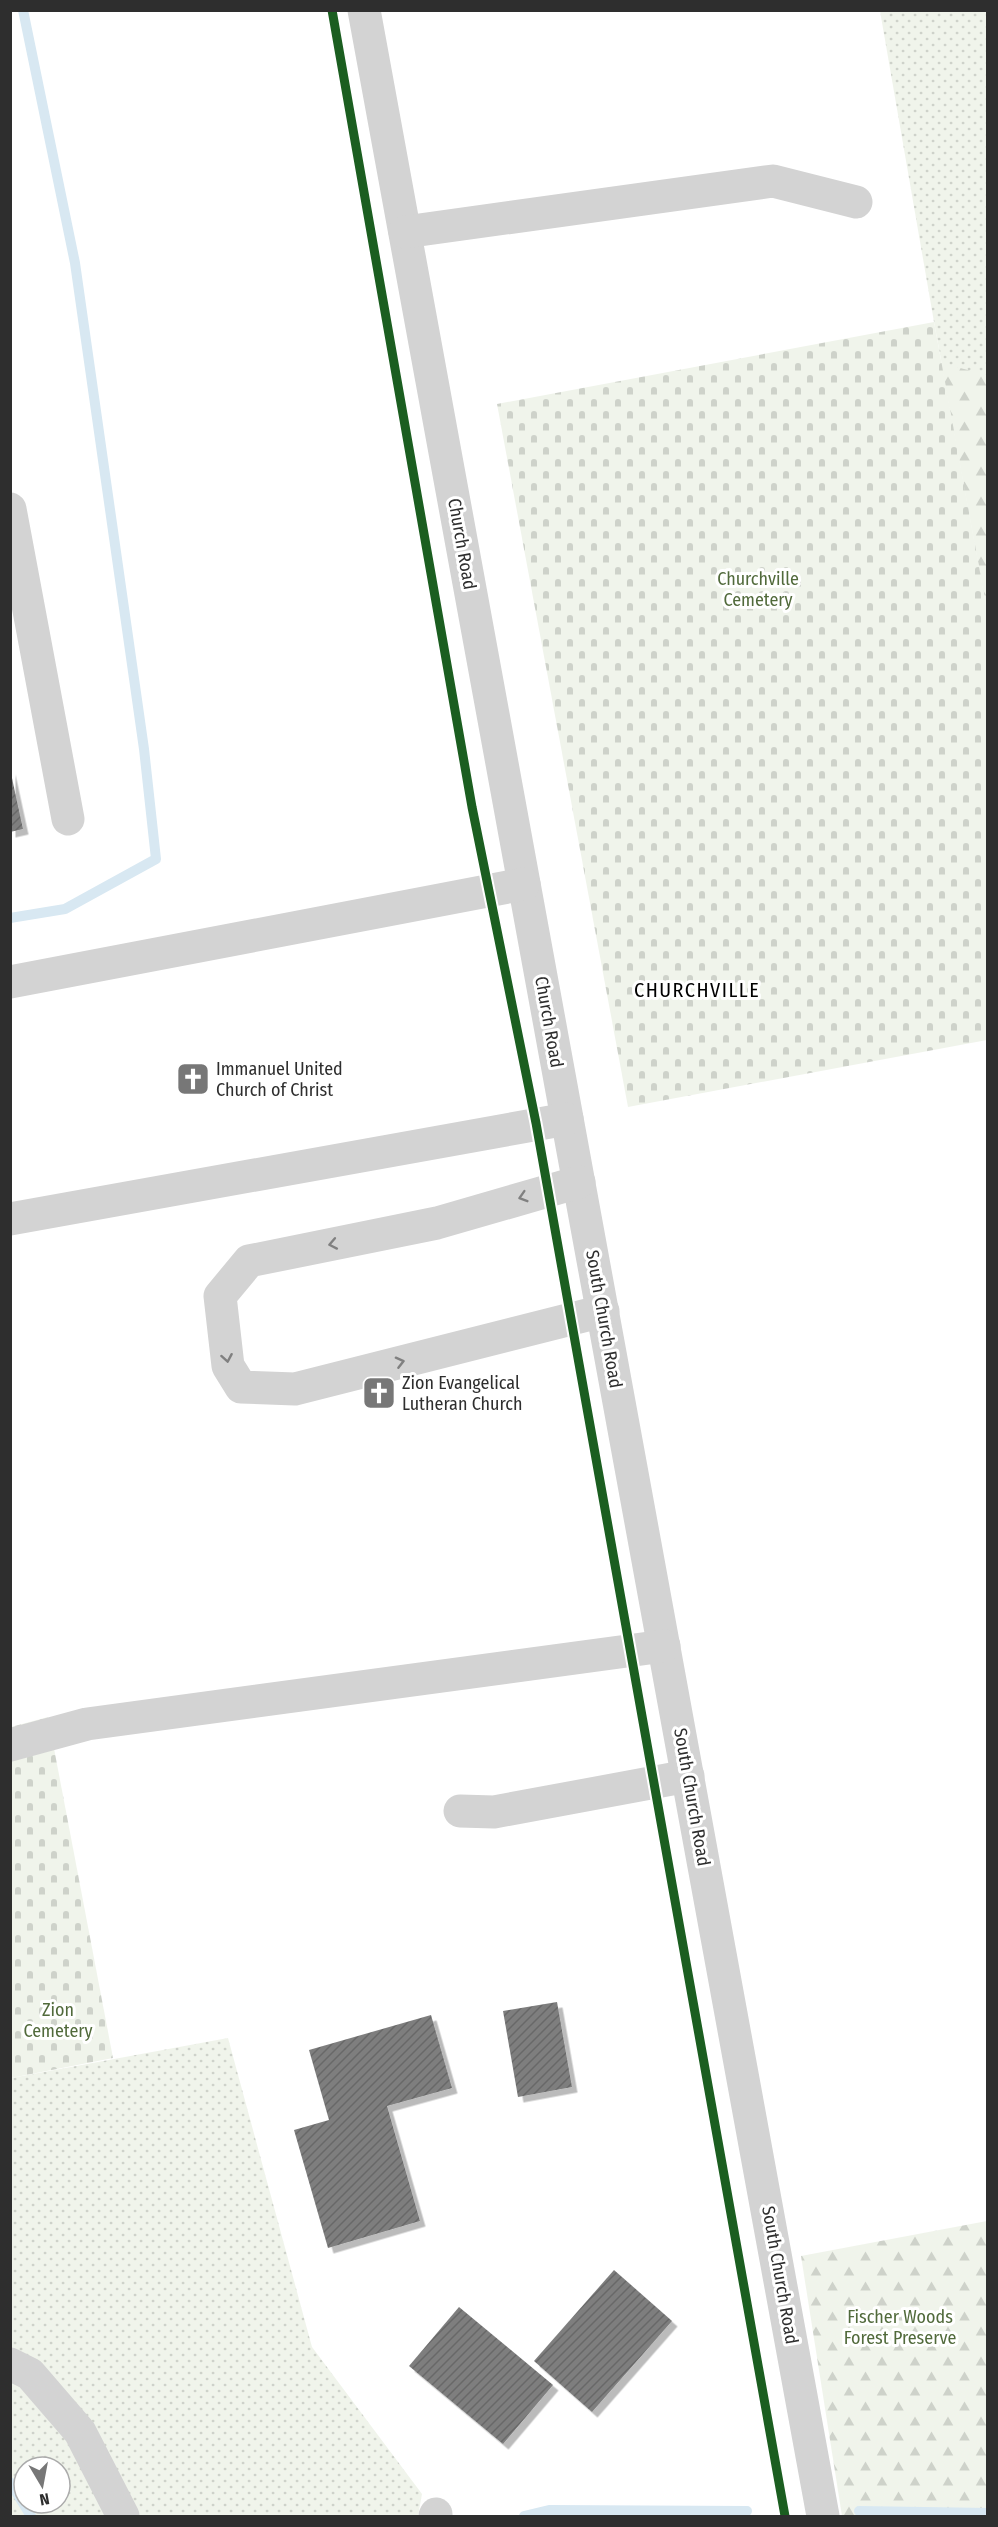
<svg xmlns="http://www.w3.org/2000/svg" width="998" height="2527" font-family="'Fira Sans Condensed',sans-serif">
<defs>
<pattern id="grass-dots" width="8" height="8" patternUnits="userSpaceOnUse" patternTransform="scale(1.5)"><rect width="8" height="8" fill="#f0f4eb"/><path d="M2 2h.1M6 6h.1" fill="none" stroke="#ced2ca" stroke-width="1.8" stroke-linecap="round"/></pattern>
<pattern id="forest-firs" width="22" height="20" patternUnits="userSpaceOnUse" patternTransform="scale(1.5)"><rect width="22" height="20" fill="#f0f4eb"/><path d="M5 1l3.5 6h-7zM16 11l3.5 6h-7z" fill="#ced2ca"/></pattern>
<pattern id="cemetery-stones" width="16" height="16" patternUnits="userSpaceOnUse" patternTransform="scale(1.5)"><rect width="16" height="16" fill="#f0f4eb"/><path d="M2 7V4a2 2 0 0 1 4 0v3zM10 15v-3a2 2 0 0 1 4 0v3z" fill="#ced2ca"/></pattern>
<pattern id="building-hatch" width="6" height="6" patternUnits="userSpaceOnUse" patternTransform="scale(1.5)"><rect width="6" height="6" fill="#7e7e7e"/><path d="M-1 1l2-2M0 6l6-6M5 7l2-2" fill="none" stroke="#686868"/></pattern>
<filter id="shadow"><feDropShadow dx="5.5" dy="5.5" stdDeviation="0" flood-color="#0004"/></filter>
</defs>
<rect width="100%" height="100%" fill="#fff"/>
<g fill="url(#grass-dots)" fill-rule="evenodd">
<path d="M880,11H987V610L934,322Z"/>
<path d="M228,2038L312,2347L422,2494L418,2516H11V2078ZM24,2467H60V2503H24Z"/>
</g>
<g fill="url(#forest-firs)">
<path d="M941,363L987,375V610Z"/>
<path d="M987,2221V2516H842L801,2256Z"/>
</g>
<g fill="url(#cemetery-stones)">
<path d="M934,322L987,610V1040L628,1107L497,404Z"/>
<path d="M48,1717L113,2058L11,2078V1727Z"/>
</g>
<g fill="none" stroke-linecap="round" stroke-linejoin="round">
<g stroke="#d8e8f2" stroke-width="10">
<path d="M10,918L65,909L156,859L144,749L75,263L23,10"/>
<path d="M10,2482L31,2516"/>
<path d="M859,2511L988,2513"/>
<path d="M524,2516L549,2510L747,2511"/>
</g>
</g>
<g fill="url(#building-hatch)" filter="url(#shadow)">
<path d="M10,769L23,829L10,832Z"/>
<path d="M557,2002L572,2087L518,2097L503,2011Z"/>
<path d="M431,2015L452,2088L387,2106L420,2221L328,2248L294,2130L329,2120L309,2050Z"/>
<path d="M614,2270L672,2321L592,2412L534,2361Z"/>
<path d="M459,2307L553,2385L503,2444L409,2366Z"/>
</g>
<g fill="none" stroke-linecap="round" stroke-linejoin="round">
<g stroke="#d3d3d3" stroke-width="33">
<path d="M364,10L823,2516"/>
<path d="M405,232L773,181L856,202"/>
<path d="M10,509L68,819"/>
<path d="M10,982L524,884"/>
<path d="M579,1182L437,1223L249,1261L220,1296L228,1366L241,1387L295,1389L603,1311"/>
<path d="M10,1219L567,1119"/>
<path d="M10,1745L87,1724L664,1646"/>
<path d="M460,1811L494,1812L688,1776"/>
<path d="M10,2364L30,2374L80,2432L123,2516"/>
<path d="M435,2516L436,2514"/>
</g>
<g stroke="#fff" stroke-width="13">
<path id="cycleway" d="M332,10L472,807L536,1123L785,2516"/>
</g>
<use href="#cycleway" stroke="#1b5e20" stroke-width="9"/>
</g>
<defs><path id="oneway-chevron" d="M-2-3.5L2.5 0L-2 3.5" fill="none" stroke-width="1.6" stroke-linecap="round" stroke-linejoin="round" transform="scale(1.5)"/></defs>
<g stroke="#808080">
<use href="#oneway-chevron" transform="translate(523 1197) rotate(163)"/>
<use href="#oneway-chevron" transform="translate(333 1244) rotate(169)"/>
<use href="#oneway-chevron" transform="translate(227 1358) rotate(80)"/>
<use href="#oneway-chevron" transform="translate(400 1362) rotate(-14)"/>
</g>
<defs>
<g id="church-square" transform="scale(1.725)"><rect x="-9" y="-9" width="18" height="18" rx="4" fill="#777" stroke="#fff"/><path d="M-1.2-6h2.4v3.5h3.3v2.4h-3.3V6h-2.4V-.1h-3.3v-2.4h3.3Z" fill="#fff"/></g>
</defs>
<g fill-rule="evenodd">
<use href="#church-square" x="193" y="1079"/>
<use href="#church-square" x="379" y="1393"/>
</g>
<g text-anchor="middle" stroke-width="6" stroke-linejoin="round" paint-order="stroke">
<g font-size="18" fill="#2e2e2e" stroke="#fff">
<text transform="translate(462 544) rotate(80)" y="6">Church Road</text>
<text transform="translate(549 1022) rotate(80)" y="6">Church Road</text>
<text transform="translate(604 1319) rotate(80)" y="6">South Church Road</text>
<text transform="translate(692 1797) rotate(80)" y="6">South Church Road</text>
<text transform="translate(780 2275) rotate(80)" y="6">South Church Road</text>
</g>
<g font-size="18" fill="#516a3b" stroke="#fff">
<text x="758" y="585">Churchville<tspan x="758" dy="21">Cemetery</tspan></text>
<text x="58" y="2016">Zion<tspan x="58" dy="21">Cemetery</tspan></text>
<text x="900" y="2323">Fischer Woods<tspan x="900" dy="21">Forest Preserve</tspan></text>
</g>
<g font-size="18" fill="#2e2e2e" stroke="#fff" text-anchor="start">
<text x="216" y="1075">Immanuel United<tspan x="216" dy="21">Church of Christ</tspan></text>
<text x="402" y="1389">Zion Evangelical<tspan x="402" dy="21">Lutheran Church</tspan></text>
</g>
<g font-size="20" letter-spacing="1.5" fill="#000" stroke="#fff">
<text x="697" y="997">CHURCHVILLE</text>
</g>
</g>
<rect width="998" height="2527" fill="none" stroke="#2e2e2e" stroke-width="24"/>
<g transform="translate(42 2485) rotate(170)"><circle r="28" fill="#ffffff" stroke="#ababab" stroke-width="1.5"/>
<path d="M0-4.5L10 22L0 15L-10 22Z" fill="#777777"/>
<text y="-9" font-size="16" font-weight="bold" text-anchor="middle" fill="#2e2e2e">N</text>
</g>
</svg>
